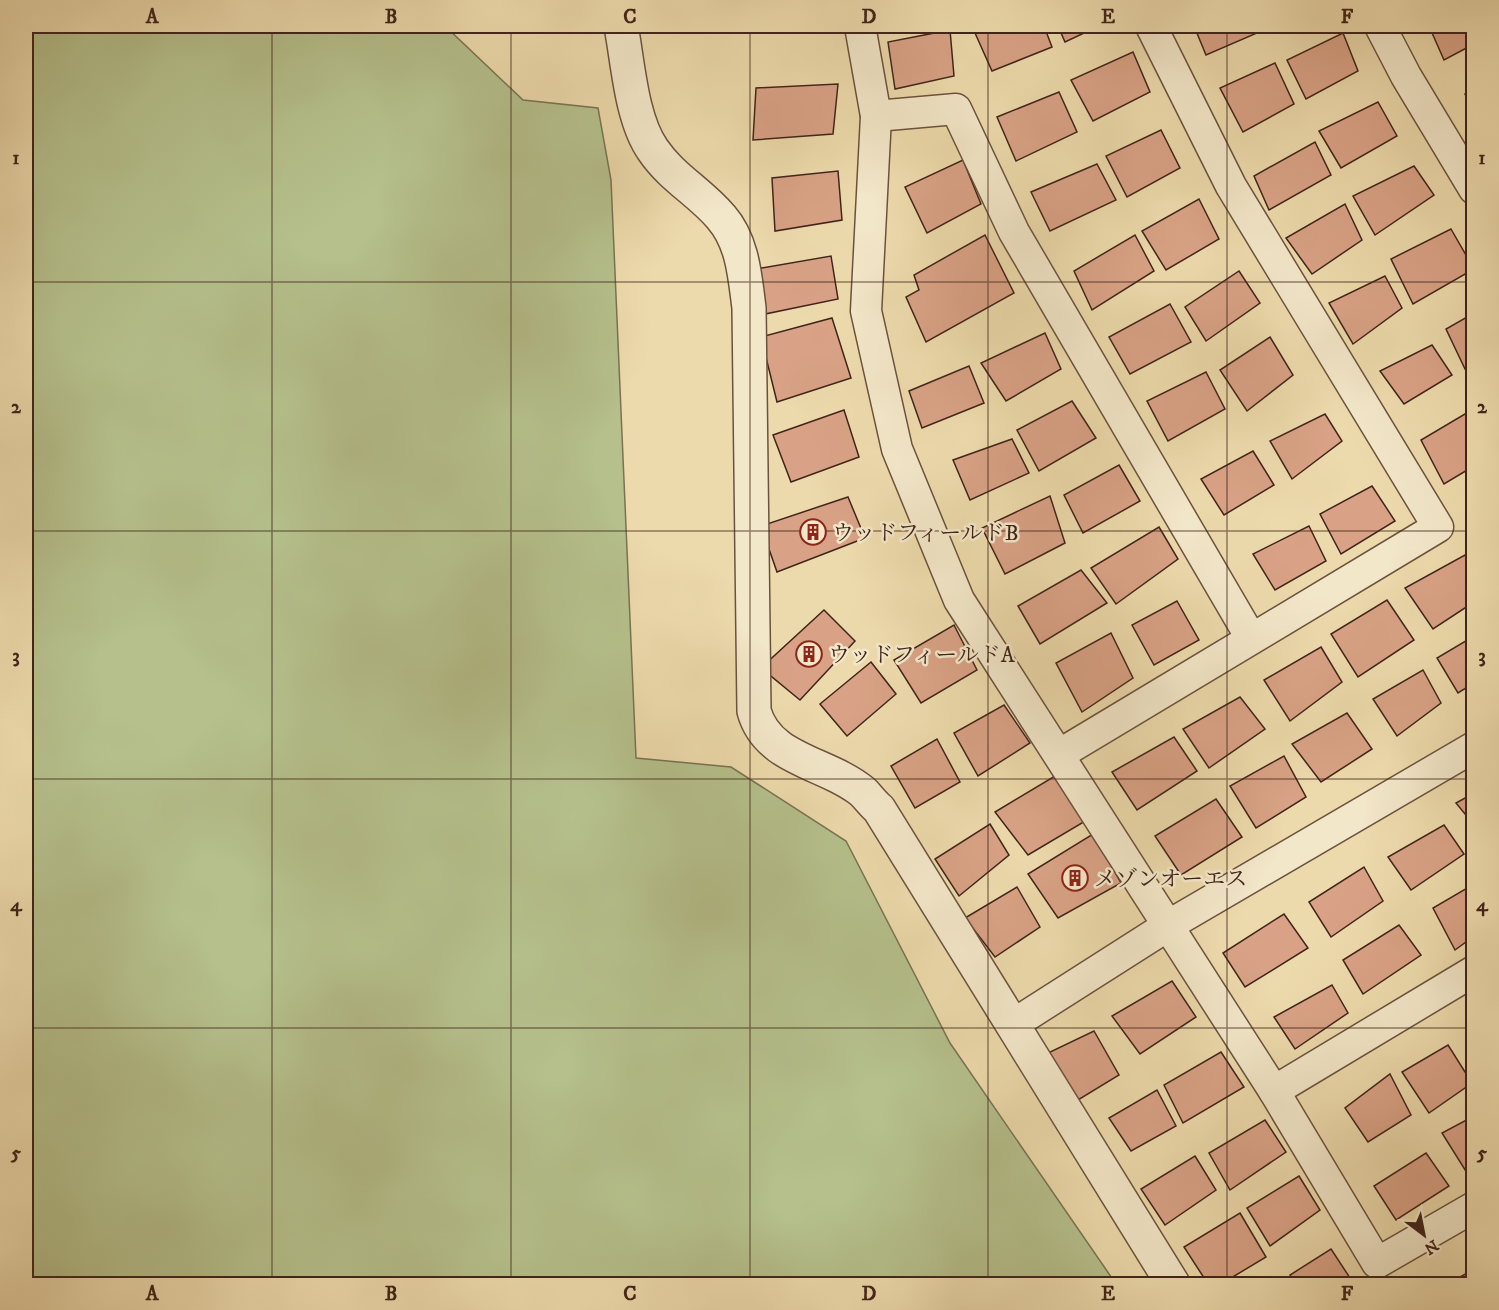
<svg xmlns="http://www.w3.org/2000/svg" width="1499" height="1310" font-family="'IM FELL DW Pica','Noto Serif JP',serif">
<rect width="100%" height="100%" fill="#eddaac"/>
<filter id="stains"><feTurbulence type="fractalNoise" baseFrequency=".00333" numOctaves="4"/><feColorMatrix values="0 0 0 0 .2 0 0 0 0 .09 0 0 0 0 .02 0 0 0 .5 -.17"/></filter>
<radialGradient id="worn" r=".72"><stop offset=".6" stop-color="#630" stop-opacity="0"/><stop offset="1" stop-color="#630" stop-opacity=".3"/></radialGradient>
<path fill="#b5c08c" stroke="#7a7253" stroke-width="1.5" d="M26,26H445L523,100L598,108L611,180L636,758L731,767L846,841L950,1043L1116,1284H26Z"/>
<g fill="#d9a286" stroke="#40241a" stroke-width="1.5">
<path d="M993,26H1044L1052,47L992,71L975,33Z"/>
<path d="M1058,26H1099L1065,42Z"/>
<path d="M1194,26H1262L1264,30L1206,55Z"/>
<path d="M1429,26H1474V44L1444,60Z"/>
<path d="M950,30L954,76L895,89L888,42Z"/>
<path d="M1343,33L1358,71L1306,99L1287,60Z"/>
<path d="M1133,52L1150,92L1093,121L1071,80Z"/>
<path d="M1275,63L1294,104L1243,132L1220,88Z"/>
<path d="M838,84L833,134L753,140L756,88Z"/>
<path d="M1474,90V110L1465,94Z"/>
<path d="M1059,92L1077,132L1016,161L997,117Z"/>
<path d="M1378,102L1397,136L1341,168L1319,131Z"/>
<path d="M1161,130L1180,168L1127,197L1106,156Z"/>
<path d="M1315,142L1331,175L1269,210L1254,176Z"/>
<path d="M963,160L981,204L927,233L905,187Z"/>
<path d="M1097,164L1116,200L1050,231L1031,192Z"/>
<path d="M1414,166L1434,195L1375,235L1353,196Z"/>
<path d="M838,171L842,220L775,231L772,178Z"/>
<path d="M1199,199L1219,239L1166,270L1142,231Z"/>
<path d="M1345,204L1362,240L1312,274L1286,238Z"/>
<path d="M1451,229L1474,269L1413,304L1391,259Z"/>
<path d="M985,235L1014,293L926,342L906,297L919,290L914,275Z"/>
<path d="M1135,235L1154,271L1092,310L1074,271Z"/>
<path d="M831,256L838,299L765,314L756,269Z"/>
<path d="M1239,271L1260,303L1206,341L1185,307Z"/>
<path d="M1385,276L1402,308L1353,344L1329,303Z"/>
<path d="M1170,304L1191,342L1130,374L1109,337Z"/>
<path d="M1474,313V364L1465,369L1446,329Z"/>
<path d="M832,318L851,378L777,402L761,337Z"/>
<path d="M1045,333L1061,369L1006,401L981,363Z"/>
<path d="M1270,337L1293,375L1247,411L1220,370Z"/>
<path d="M1432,345L1452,375L1404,404L1380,371Z"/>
<path d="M969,366L984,403L922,428L909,391Z"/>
<path d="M1206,372L1225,409L1168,441L1147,401Z"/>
<path d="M1072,401L1096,438L1039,471L1017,430Z"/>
<path d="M844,410L859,457L791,482L773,435Z"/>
<path d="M1470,411L1474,416V466L1444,484L1421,440Z"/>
<path d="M1325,414L1342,441L1292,479L1270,441Z"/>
<path d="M1012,439L1029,473L970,500L953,460Z"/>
<path d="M1253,451L1274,485L1224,515L1201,479Z"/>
<path d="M1119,465L1140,501L1083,533L1064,495Z"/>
<path d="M1372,486L1395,521L1341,554L1320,514Z"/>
<path d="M1050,496L1065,543L1005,574L982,528Z"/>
<path d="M848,497L865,538L777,572L761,526Z"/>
<path d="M1309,526L1326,561L1275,590L1253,554Z"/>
<path d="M1159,527L1178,559L1116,604L1091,568Z"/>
<path d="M1465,555L1474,570V602L1433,629L1405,588Z"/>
<path d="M1081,570L1107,603L1040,644L1018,606Z"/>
<path d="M1387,600L1414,640L1358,677L1331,634Z"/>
<path d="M1177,601L1199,640L1154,665L1132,625Z"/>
<path d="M824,610L855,641L800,700L761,668Z"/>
<path d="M954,625L977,670L921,703L894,660Z"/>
<path d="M1111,633L1133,678L1082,712L1056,663Z"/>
<path d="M1474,636V683L1458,693L1437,658Z"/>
<path d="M1321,647L1342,682L1290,721L1264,680Z"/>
<path d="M871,662L896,694L847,736L820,704Z"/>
<path d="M1423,670L1441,703L1397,736L1373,699Z"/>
<path d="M1240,697L1265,729L1209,768L1183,729Z"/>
<path d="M1004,705L1030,743L978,776L954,733Z"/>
<path d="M1347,713L1372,749L1321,782L1292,744Z"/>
<path d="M1174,737L1197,771L1137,810L1112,772Z"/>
<path d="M937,739L960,782L915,808L891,766Z"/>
<path d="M1284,756L1306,797L1256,828L1230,786Z"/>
<path d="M1055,776L1087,820L1028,855L995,812Z"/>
<path d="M1474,793V825L1456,803Z"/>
<path d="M1216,799L1242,837L1181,875L1155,836Z"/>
<path d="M990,824L1009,855L959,896L935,859Z"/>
<path d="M1444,825L1464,854L1411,890L1388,857Z"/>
<path d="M1093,834L1121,883L1058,918L1028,874Z"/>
<path d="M1364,867L1383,901L1331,937L1309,902Z"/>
<path d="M1474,884V936L1455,950L1433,908Z"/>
<path d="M1017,887L1040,927L995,957L965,918Z"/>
<path d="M1284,914L1308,948L1245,987L1223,953Z"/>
<path d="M1399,925L1421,955L1363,994L1343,960Z"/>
<path d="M1172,981L1196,1017L1140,1054L1112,1016Z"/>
<path d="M1332,985L1348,1013L1295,1049L1274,1017Z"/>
<path d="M1094,1031L1119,1075L1078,1100L1048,1053Z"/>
<path d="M1448,1045L1472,1083L1429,1113L1402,1072Z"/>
<path d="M1221,1052L1244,1087L1183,1123L1164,1085Z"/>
<path d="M1390,1074L1411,1115L1368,1142L1345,1108Z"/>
<path d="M1157,1090L1176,1126L1131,1151L1109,1118Z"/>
<path d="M1474,1116V1169L1467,1173L1442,1133Z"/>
<path d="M1265,1120L1286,1152L1230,1190L1209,1153Z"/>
<path d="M1426,1153L1449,1186L1396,1220L1374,1186Z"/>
<path d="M1195,1156L1216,1190L1165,1225L1141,1189Z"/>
<path d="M1299,1176L1320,1210L1270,1246L1247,1208Z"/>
<path d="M1240,1213L1266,1257L1221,1284H1208L1184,1247Z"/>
<path d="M1331,1249L1354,1284H1295L1290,1275Z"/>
<path d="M1474,1269V1284H1448Z"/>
</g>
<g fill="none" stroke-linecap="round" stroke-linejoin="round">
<g stroke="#6b523e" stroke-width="33">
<g id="minor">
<path d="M860,26L876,116L866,311L897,449L959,600L1274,1091L1377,1263L1474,1207"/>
<path d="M1380,26L1406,76L1474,189"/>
<path d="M876,116L956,109L1014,232L1251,638"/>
<path d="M1060,754L1438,527L1231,186L1151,26"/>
<path d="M1012,1025L1169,925L1474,747"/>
<path d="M1274,1091L1474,971"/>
</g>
</g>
<g stroke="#6b523e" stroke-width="36">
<path id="tertiary" d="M621,26C628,62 631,119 653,150C672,178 700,192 721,217C743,242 745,277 749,308L754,711C768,761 827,762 863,792C868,797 873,804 879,809L1173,1284"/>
</g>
<use href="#minor" stroke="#f3e7c9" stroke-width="30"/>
<use href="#tertiary" stroke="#f3e7c9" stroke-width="33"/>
</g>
<path fill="none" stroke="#40241a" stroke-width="1.5" stroke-opacity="0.55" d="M272,26V1284M511,26V1284M750,26V1284M988,26V1284M1227,26V1284M26,282H1474M26,531H1474M26,779H1474M26,1028H1474"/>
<defs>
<g id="building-ring" transform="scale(1.35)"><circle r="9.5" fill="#f3e7c9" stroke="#8f2418" stroke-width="1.5"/><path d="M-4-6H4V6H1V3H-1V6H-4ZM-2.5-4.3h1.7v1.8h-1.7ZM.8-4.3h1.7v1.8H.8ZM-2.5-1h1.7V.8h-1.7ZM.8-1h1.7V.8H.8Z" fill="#8f2418"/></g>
</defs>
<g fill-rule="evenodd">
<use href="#building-ring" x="813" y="532"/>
<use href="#building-ring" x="809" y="654"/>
<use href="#building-ring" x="1075" y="878"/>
</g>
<g text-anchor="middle" stroke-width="5" stroke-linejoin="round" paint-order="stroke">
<g font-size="22" fill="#40241a" stroke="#f3e7c9" text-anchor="start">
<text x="832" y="540">ウッドフィールドB</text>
<text x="828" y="662">ウッドフィールドA</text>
<text x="1094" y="886">メゾンオーエス</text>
</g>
</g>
<rect width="1499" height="1310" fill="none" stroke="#eddaac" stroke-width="66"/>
<g transform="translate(1424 1235) rotate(148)" stroke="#f3e7c9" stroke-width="4.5" paint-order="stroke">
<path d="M0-4.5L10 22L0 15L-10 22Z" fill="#40241a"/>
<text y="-9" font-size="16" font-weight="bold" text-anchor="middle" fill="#40241a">N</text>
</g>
<rect x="33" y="33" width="1433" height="1244" fill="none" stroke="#40241a" stroke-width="2"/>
<g font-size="20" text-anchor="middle" font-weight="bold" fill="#40241a">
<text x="152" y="23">A</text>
<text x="391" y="23">B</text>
<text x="630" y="23">C</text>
<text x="869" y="23">D</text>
<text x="1108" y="23">E</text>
<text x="1347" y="23">F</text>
<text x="16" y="164">1</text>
<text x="1482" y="164">1</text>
<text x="16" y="413">2</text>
<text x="1482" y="413">2</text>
<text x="16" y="662">3</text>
<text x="1482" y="662">3</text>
<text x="16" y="911">4</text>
<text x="1482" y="911">4</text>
<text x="16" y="1159">5</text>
<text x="1482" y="1159">5</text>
<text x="152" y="1300">A</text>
<text x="391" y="1300">B</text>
<text x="630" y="1300">C</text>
<text x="869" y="1300">D</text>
<text x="1108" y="1300">E</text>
<text x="1347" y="1300">F</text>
</g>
<rect width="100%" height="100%" filter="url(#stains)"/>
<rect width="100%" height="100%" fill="url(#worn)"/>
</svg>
